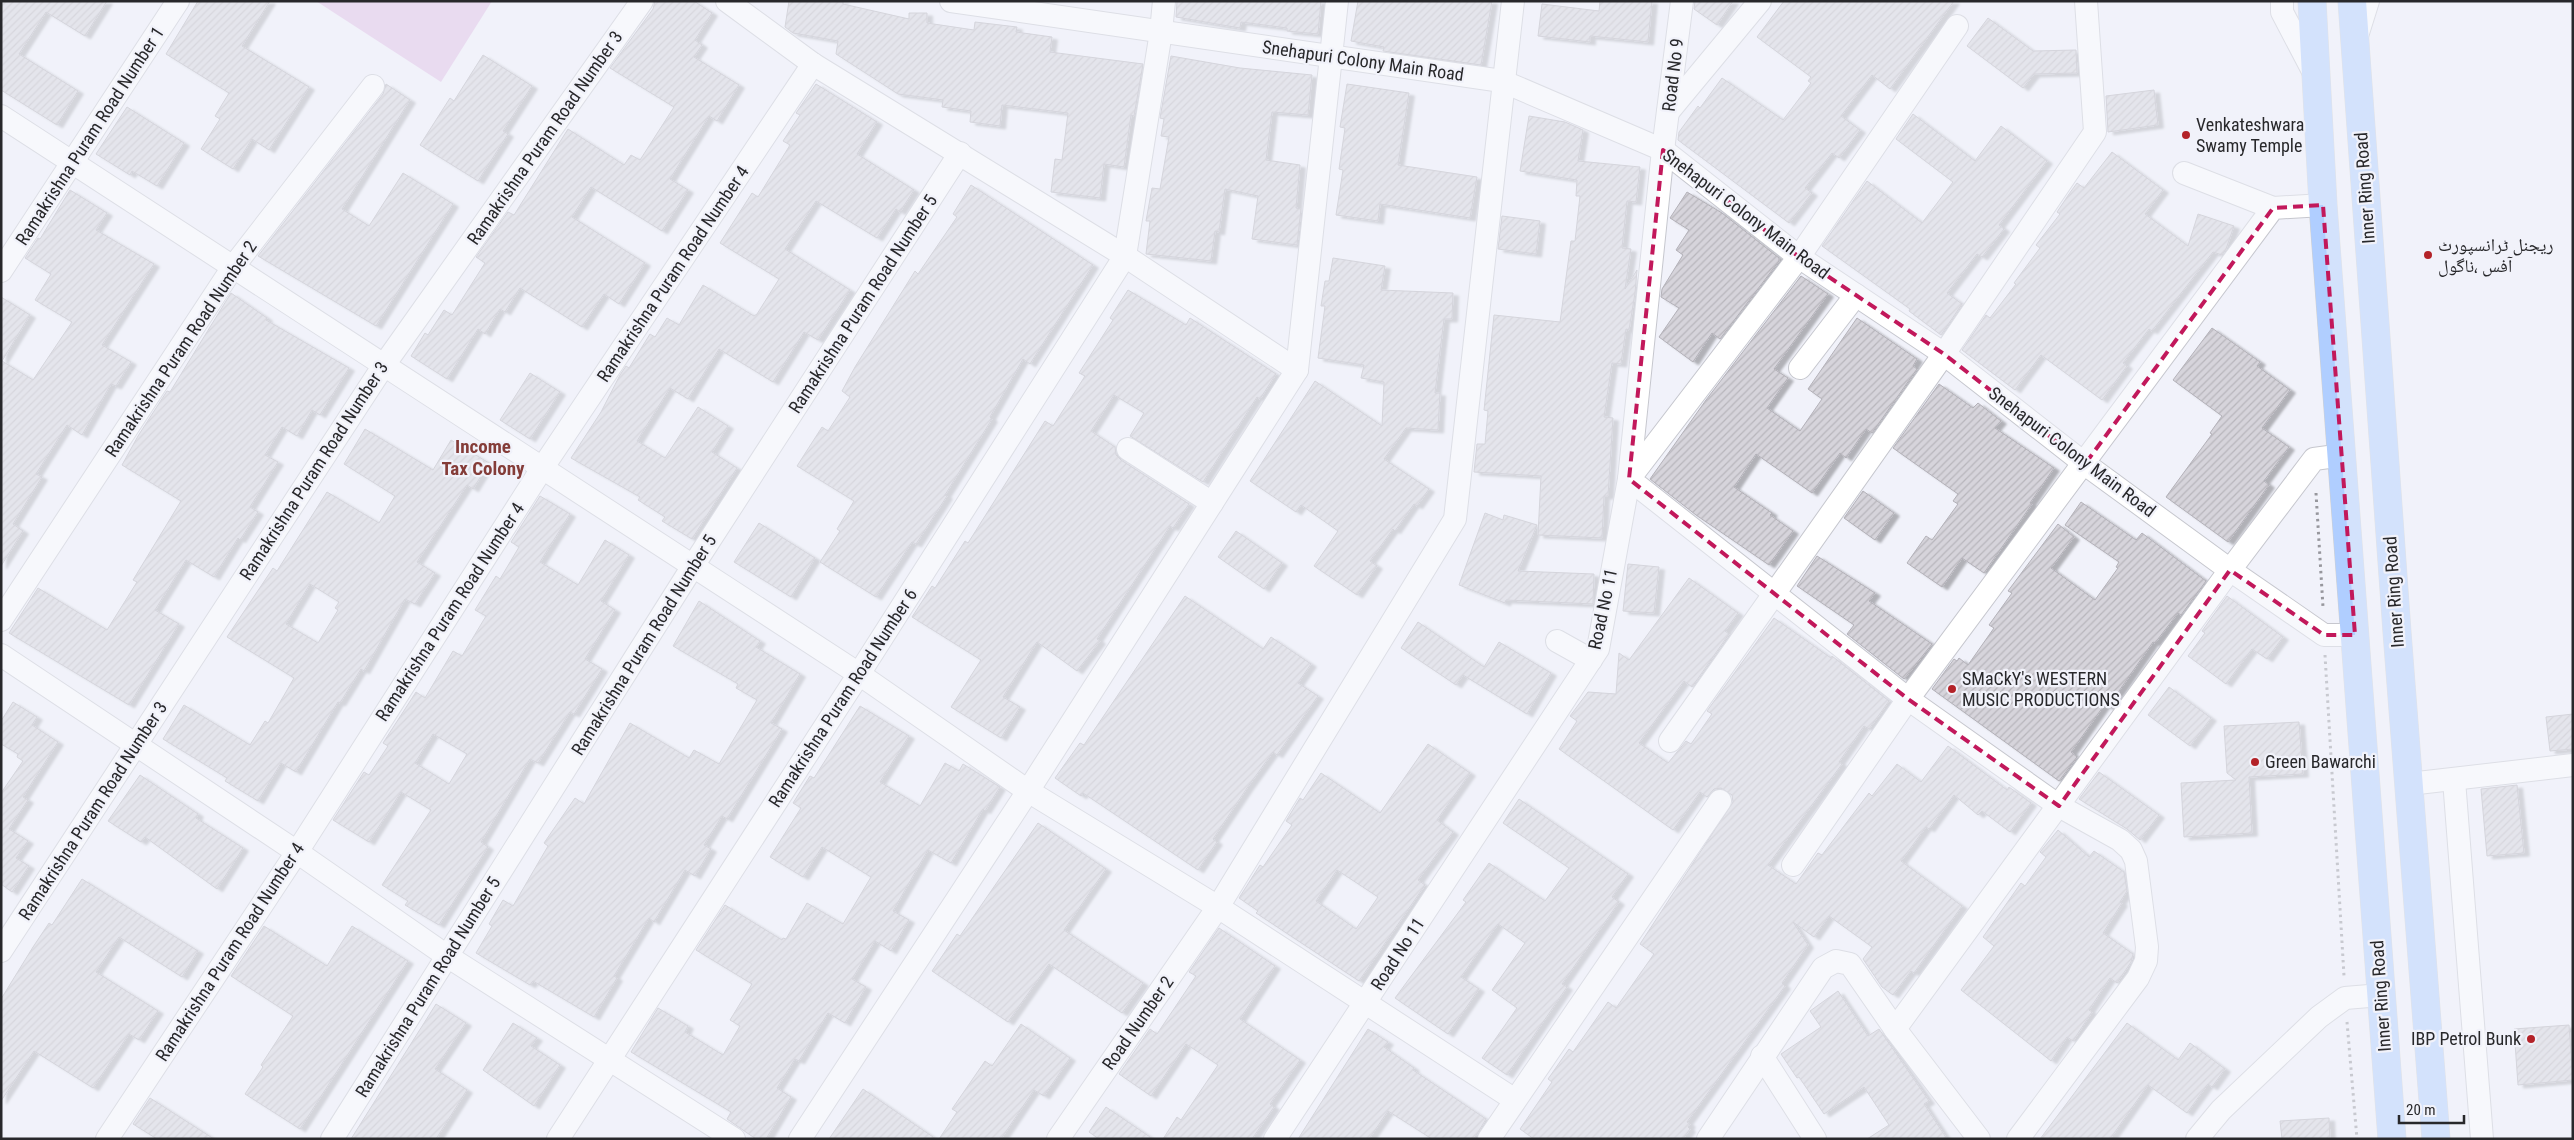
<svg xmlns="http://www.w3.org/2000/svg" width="2574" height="1140" font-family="'Roboto Condensed','Noto Naskh Arabic',sans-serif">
<defs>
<pattern id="building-hatch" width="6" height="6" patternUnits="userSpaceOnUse" patternTransform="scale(1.25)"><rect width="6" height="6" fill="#d6d4db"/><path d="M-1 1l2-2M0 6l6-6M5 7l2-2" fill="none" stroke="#b8b6bc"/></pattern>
<filter id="shadow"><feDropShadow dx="5.5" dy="3" stdDeviation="1" flood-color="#0004"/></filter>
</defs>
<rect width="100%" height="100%" fill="#f1f2fa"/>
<path fill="#e1bee5" d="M316,1H492L441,82Z"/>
<g fill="url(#building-hatch)" stroke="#b3b1b8" fill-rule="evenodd" filter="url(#shadow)">
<path d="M1,1H107L85,36L46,12L19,54L78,91L57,125L1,90Z"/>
<path d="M198,1H270L242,46L309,87L269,150L252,139L233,169L201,149L220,119L215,116L229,93L166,54Z"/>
<path d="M655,1H694L712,13L695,40L702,45L694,57L739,85L717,121L709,116L670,179L688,190L662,231L591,187L572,217L645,263L619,304L604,294L582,327L520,288L505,312L500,309L485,334L478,329L447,379L411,356L425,333L428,335L444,310L452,315L485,263L476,257L508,212L514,215L568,129L624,165L631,155L640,160L674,107L610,68L653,9Z"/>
<path d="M789,1H843V4L909,19V13H927V23L974,30L975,22L1017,27L1016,32L1052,37L1050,52L1143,64L1134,116L1131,115L1124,167L1104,164L1100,198L1051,192L1055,159L1062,160L1068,113L1002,105L1000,126L970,122L971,111L942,107L943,100L898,94L836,54L838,41L793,33L785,27Z"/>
<path d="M1177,1H1321L1318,34L1287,31V28L1241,22L1240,28L1176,17Z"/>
<path d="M1358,1H1492L1481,65L1383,51L1384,47L1351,41Z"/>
<path d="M1600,1H1652L1648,42L1590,36V42L1538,36L1542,4L1599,11Z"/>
<path d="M1695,1H1733L1717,25L1694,9Z"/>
<path d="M1784,1H1954L1890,89L1872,75L1841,116L1860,130L1839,158L1832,153L1805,188L1812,193L1789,223L1678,140L1679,132L1698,106L1700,108L1722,78L1783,120L1811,83L1808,81L1811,77L1757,37Z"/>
<path d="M1988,18L2033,51L2076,50L2077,73L2034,74L2023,88L1967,46Z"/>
<path d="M483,55L532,86L503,131L508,134L478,181L420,145L450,98L454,101Z"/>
<path d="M1171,56L1240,68L1312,75L1308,115L1272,112L1266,160L1300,165L1296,208L1301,209L1297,245L1252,239L1258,196L1225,189L1219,232L1215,231L1211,261L1146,254L1150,221H1146L1152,188L1160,189L1169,137L1161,136L1164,119L1160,118Z"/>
<path d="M386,84L410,100L342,209L369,226L403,173L453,204L376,326L258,256L383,94Z"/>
<path d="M816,84L877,122L857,154L914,190L900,212L896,209L877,238L816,201L785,249L850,290L818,340L804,332L773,382L719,349L688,399L670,388L637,441L665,458L698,407L728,426L712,452L737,468L692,539L662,521L665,517L638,500L640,497L571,458L601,412L620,375L626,366L629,368L650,334L655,337L667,318L679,325L703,285L754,316L757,314L779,279L720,243L752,193L758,197L790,145L783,141L800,115L796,113Z"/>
<path d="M1347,84L1409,93L1398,165L1477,177L1470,218L1380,204L1378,221L1336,215L1343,170L1339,169L1345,128L1340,127Z"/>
<path d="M2154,90L2158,125L2108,132L2106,96Z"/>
<path d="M127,107L184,143L157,186L132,171L130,175L96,154Z"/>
<path d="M1913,114L1975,161L2001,126L2047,161L1999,225L2004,229L1982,257L1977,254L1947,293L1962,304L1941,335L1909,311L1910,309L1822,246L1867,181L1922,223L1953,182L1896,139Z"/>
<path d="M1529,116L1565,122L1583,130L1578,161L1640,167L1636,202L1627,201L1622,248L1631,249L1625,289L1637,270L1635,293L1629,330L1626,329L1621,364L1612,363L1604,417L1613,418L1608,496H1604L1602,538L1538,535L1541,476L1474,472L1477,444H1485L1488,411L1484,410L1494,315L1560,322L1571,241H1575L1580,196H1576L1577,180L1520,171Z"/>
<path d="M2112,152L2163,190L2145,214L2188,246L2198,214L2234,226L2226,249L2222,255L2213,252L2152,331L2149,329L2123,363L2127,366L2102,400L2041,355L2015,390L1962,350L1986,315L1990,318L2016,284L2014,283L2040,248L2036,245L2060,214L2057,212L2069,194L2077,183L2084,188Z"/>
<path d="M971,185L1093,265L1030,364L1023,359L990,417L992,419L945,495L947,496L916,544L912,542L876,597L820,562L840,531L837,529L854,501L797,466L822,427L828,431L850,397L842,391L855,367L915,271L918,274L957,217L953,214Z"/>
<path d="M70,190L107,213L96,230L154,264L102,345L131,362L116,386L111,384L82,435L67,425L36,474L42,477L13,524L23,531L1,566V297L30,315L2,361L33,380L72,322L35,300L51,274L25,258L38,238L40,239Z"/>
<path d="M1687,192L1722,213L1779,258V261L1720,339L1712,333L1693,362L1659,337L1679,308L1661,297L1662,289L1683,255L1676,250L1689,230L1670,218Z"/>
<path d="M1502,216L1540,221L1536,254L1498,249Z"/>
<path d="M1333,258L1385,266L1381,290L1453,293L1452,319H1444L1435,393H1440L1438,430L1406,428L1384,459L1429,489L1417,506L1414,504L1395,531L1393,529L1370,561L1377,566L1357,595L1314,566L1338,531L1301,505L1296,512L1250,481L1315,381L1382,426L1384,382L1361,378L1364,365L1318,358L1325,306H1321L1325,281H1329Z"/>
<path d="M1801,276L1828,294L1774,369L1788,378L1767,408L1800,431L1822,399L1808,389L1857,318L1917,359L1913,366L1917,369L1872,433L1866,429L1846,458L1840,453L1812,493L1756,454L1734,487L1772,513L1770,515L1793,531L1769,565L1696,515L1650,479L1706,400Z"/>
<path d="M1128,290L1186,325L1190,318L1276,374L1260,399L1257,397L1203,482L1130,436L1144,413L1114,395L1091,431L1115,447L1116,455L1121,460L1189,504L1173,528L1170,526L1097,639L1100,641L1077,671L1037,642L1003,697L1020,707L1001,738L951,707L981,660L912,617L932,586L935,588L965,541L968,543L1045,421L1053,426L1085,376L1079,373L1113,320L1110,318Z"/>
<path d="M231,293L267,318L266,320L349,368L320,415L312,410L297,436L282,427L265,455L278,462L250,507L258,512L240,540L238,538L214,577L186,560L155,610L179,624L129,705L9,633L38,588L107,630L137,582L133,580L181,501L122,465L138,436L167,391L170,392Z"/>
<path d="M2212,328L2260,362L2257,366L2290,390L2262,428L2289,447L2264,481L2269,485L2228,542L2166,497L2212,434L2210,433L2222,416L2173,380Z"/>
<path d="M530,373L560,392L530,439L500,420Z"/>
<path d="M1939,384L1973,408L1978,403L2001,421L1995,428L2054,468L2030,503L2032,504L1984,573L1962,558L1942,587L1907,563L1926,536L1932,540L1958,504L1953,501L1958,494L1893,448Z"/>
<path d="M365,429L433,470L451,440L489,463L473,489L467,485L417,562L435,573L415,604L405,599L364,671L361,669L340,703L338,702L296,772L281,763L258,801L225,781L227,778L163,739L184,705L250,745L265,721L268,723L294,678L227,637L273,568L277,571L327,492L379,523L395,496L344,464ZM310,584L339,602L335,608L338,610L318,643L286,624Z"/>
<path d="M1863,491L1894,513L1875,540L1844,518Z"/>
<path d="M540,496L570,514L540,562L578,585L605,540L629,555L601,601L615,610L585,659L602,669L574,714L570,712L538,763L530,759L481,842L488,847L439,925L405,905L408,901L382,885L431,810L401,792L369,842L333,820L364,772L369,775L388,746L383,743L416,692L425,698L453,651L462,656L486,616L475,610L496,576L500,579L519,547L511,542ZM433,734L467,754L449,784L415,763Z"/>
<path d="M2081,502L2136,540L2142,533L2206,581L2181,615L2178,613L2155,643L2153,642L2108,707L2105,704L2074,748L2071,752L2077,757L2059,781L1932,689L1954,659L1957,661L1959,658L1968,665L1994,628L1989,625L2012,593L2008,591L2058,524L2074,537L2051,568L2095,600L2118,568L2116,567L2119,562L2065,525Z"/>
<path d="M1485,513L1503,520L1504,515L1537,525L1518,571L1594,574L1593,604L1506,600L1505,603L1459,585Z"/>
<path d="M759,523L815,558L791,597L734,562Z"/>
<path d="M1236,531L1282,563L1264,589L1218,557Z"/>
<path d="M1817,556L1875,593L1869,601L1932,644L1904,679L1847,634L1854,625L1797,586Z"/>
<path d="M1628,564L1659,567L1654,613L1623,611Z"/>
<path d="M1689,578L1738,613L1725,631L1729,634L1692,687L1684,681L1639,743L1668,763L1686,741L1691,744L1712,714L1707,711L1774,618L1831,658L1832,656L1889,701L1869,729L1864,726L1839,762L1842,764L1768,865L1796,884L1818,853L1822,855L1869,793L1872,796L1897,764L1921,782L1948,746L2007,790L2009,787L2031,803L2010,832L1982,811L1978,815L1954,795L1929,829L1926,827L1901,861L1962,906L1914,973L1911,971L1893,995L1882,987L1863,959L1872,947L1829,916L1814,937L1793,922L1808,945L1782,983L1785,986L1687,1122L1690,1124L1688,1127L1690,1129L1683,1139H1534L1520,1129L1552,1082L1548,1079L1569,1049L1573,1052L1608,1002L1616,1008L1654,954L1640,944L1733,802L1732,795L1721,788L1714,789L1707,797L1700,792L1673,830L1559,749L1577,721L1570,716L1588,692L1616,694L1619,653L1629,660Z"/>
<path d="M1185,596L1263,649L1271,637L1311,664L1298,683L1318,696L1277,755L1273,752L1247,788L1213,839L1217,842L1198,870L1083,793L1081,796L1055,778L1080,743L1084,745Z"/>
<path d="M2227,596L2283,637L2267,659L2252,649L2226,684L2188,656L2205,633L2202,631Z"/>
<path d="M699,601L760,641L756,647L800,674L771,723L782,729L727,819L722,816L704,845L711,849L695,876L685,870L654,922L649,918L614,976L617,978L594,1017L533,981L530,985L476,953L492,926L489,924L503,900L513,906L548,846L544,843L575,798L584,804L630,723L689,758L694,750L719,764L757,700L736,688L738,684L673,646Z"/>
<path d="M1418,622L1484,667L1499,642L1551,673L1527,714L1463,675L1456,685L1401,648Z"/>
<path d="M2169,687L2211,718L2190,746L2148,715Z"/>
<path d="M13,702L37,717L32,725L58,742L23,797L28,800L9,829L28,841L16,858L29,866L12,892L1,884V793L23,761L17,757L18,754L1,744V721Z"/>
<path d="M860,706L909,736L880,782L920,806L945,763L959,771L963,764L1000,787L985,811L983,809L951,863L928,850L893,911L909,920L891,951L875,941L852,979L866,987L845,1023L828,1013L799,1061L795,1059L777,1088L791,1097L766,1139H756L727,1119L731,1112L631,1052L658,1008L688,1026L685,1032L723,1055L740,1026L730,1020L752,984L696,950L725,905L782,940L783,938L786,939L807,903L843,924L871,877L822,847L803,877L770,857L801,808L793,803L810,776L814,778Z"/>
<path d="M2573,714V749L2550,751L2546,717Z"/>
<path d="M2299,722L2303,774L2249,777L2252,833L2184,837L2181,783L2236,780L2227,773L2224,726Z"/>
<path d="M1428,744L1470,773L1437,820L1453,832L1418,880L1425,885L1359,981L1256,913L1258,911L1239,898L1260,865L1263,867L1292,825L1286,821L1300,798L1303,800L1321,773L1380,813ZM1337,870L1378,897L1356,929L1316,901Z"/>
<path d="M2099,772L2159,815L2140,840L2127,829L2079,799Z"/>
<path d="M140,775L198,814L196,818L243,848L217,889L145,837L141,842L108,821Z"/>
<path d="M2517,785L2524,853L2487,856L2481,789Z"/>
<path d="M1519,799L1628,874L1612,897L1619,902L1562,984L1567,987L1507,1075L1482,1058L1517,1008L1492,990L1525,943L1498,924L1461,977L1479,989L1448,1034L1395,998L1466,902L1463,900L1489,863L1545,901L1569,868L1503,823Z"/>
<path d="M1038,823L1106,869L1064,930L1143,983L1122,1013L1049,964L1008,1022L932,971L957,934L960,936Z"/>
<path d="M2058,830L2089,857L2094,851L2124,872L2127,891L2120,902L2122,903L2103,933L2133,954L2131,962L2117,983L2110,978L2089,1010L2092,1012L2073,1041L2067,1037L2051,1061L1961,990L1994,946L1983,937L2021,883L2025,886L2046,857L2040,852Z"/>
<path d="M82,879L198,951L182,977L119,937L96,972L158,1011L139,1040L129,1034L93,1088L34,1051L1,1101V999L33,947L49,923L52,925Z"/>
<path d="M264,926L327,966L352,926L408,961L300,1129L245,1094L263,1067L261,1065L293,1016L231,976Z"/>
<path d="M1219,928L1275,966L1240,1019L1300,1060L1270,1104L1274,1107L1252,1139H1163L1177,1117L1181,1120L1218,1065L1186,1044L1151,1096L1119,1074L1150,1029L1157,1034L1196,976L1189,972Z"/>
<path d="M1838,991L1868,1036L1879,1029L1929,1101L1924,1104L1947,1139H1867L1889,1125L1864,1087L1824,1114L1799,1077L1797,1078L1781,1054L1821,1027L1810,1011Z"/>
<path d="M436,1004L466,1023L435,1069L467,1090L436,1139H351Z"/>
<path d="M513,1023L537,1038L531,1046L560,1065L534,1106L483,1070Z"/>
<path d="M2127,1023L2178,1060L2190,1043L2225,1069L2212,1087L2208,1084L2187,1113L2148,1085L2110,1139H2040Z"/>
<path d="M1021,1024L1070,1058L1044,1096L1034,1090L1001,1139H939L957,1112L952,1109L985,1061L992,1066Z"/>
<path d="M2569,1025L2573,1080L2518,1085L2514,1029Z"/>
<path d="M1368,1029L1388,1042L1384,1047L1414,1068L1413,1070L1486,1119L1474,1139H1432L1388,1111L1369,1139H1298Z"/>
<path d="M863,1089L936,1139H829Z"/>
<path d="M150,1098L214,1139H157L133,1124Z"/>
<path d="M1106,1107L1153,1139H1099L1089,1132Z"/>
<path d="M2329,1118L2330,1139H2282L2280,1121Z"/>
</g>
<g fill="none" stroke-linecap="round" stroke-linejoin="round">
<g stroke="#c6c7ce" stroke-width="24">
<g id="minor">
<path d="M727,1L813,64L1125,256L1297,370"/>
<path d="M951,1L1502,81L1663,150L1799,257L1944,354L2085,464L2230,570L2324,635H2355"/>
<path d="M2282,1V12L2315,75"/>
<path d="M1957,26L1799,257L1629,479L1908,699L2059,806L2120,840L2131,850L2136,861L2147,947L2146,961L2138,978L2018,1139"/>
<path d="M2357,36L2368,1"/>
<path d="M1668,112L1760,1"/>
<path d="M1,116L859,674L1028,791L1218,907L1515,1100"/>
<path d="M2184,173L2273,208"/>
<path d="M1,271L178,1"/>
<path d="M1800,368L1856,295"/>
<path d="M1128,449L1212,503"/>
<path d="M1,620L233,267L373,86"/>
<path d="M1557,641L1591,660"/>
<path d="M1,655L297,852L447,956L734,1139"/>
<path d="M1670,741L1944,354L2095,132L2086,1"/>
<path d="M2454,780L2482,1139"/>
<path d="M2409,784L2573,765"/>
<path d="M1793,865L1908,699L2273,208L2323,205"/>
<path d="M1,951L384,365L642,1"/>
<path d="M1895,1029L2230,570L2314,459L2343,455"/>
<path d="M1762,1056L1815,1139"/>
<path d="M107,1139L297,852L543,467L813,64"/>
<path d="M332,1139L693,566L960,153"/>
<path d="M558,1139L857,677L1125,256L1161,32L1164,1"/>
<path d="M800,1139L1028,791L1297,370L1337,1"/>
<path d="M1058,1139L1218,907L1455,519L1513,1"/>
<path d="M1275,1139L1598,649L1629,479L1663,150L1682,1"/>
<path d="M1489,1139L1720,801"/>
<path d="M1708,1139L1823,968L1836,961L1850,964L1895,1029L1979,1139"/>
<path d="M2197,1139L2221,1110L2319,1017L2345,998L2381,995"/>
</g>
</g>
<g stroke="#d0d0d0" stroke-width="29">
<g id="highway">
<path d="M2312,1L2323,205L2392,1139"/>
<path d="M2352,1L2397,632L2436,1139"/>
</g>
</g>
<g stroke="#97979d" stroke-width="3" stroke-dasharray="2.5 4" stroke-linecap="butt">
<path d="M2316,493L2323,607"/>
<path d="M2325,655L2344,976"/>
<path d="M2347,1022L2357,1139"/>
</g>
<use href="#minor" stroke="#fff" stroke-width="22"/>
<use href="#highway" stroke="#b0ceff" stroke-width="28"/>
</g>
<path d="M0 0H2574V1140H0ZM1663,150L1799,257L1944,354L2085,464L2273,208L2323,205L2355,635H2324L2230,570L2059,806L1908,699L1629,479Z" fill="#f1f2fa" fill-opacity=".55" fill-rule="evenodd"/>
<path fill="none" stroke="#c2185b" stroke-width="4" stroke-dasharray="10 6" stroke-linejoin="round" d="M1663,150L1799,257L1944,354L2085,464L2273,208L2323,205L2355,635H2324L2230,570L2059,806L1908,699L1629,479Z"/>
<g fill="#b32228" stroke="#f1f2fa" stroke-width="2">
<circle cx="2186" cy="135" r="5"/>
<circle cx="2428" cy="255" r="5"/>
<circle cx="1952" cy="689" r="5"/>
<circle cx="2255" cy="762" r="5"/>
<circle cx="2531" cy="1039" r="5"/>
</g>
<g text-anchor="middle" stroke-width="4.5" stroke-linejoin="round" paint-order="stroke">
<g font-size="18" fill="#28282b" stroke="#f1f2fa">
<text transform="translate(1363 61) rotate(8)" y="6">Snehapuri Colony Main Road</text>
<text transform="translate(1673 75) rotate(-83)" y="6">Road No 9</text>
<text transform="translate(90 136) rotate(-57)" y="6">Ramakrishna Puram Road Number 1</text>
<text transform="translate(545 138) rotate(-55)" y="6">Ramakrishna Puram Road Number 3</text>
<text transform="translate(2365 188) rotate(-94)" y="6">Inner Ring Road</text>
<text transform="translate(1746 214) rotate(37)" y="6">Snehapuri Colony Main Road</text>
<text transform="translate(673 274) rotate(-56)" y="6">Ramakrishna Puram Road Number 4</text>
<text transform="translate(863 304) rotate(-57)" y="6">Ramakrishna Puram Road Number 5</text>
<text transform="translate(181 349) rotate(-56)" y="6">Ramakrishna Puram Road Number 2</text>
<text transform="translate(2072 452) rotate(37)" y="6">Snehapuri Colony Main Road</text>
<text transform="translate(314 471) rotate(-57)" y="6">Ramakrishna Puram Road Number 3</text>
<text transform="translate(2394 592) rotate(-94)" y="6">Inner Ring Road</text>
<text transform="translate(1603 609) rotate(-78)" y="6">Road No 11</text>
<text transform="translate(450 612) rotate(-57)" y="6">Ramakrishna Puram Road Number 4</text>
<text transform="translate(644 645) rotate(-58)" y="6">Ramakrishna Puram Road Number 5</text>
<text transform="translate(843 698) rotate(-57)" y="6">Ramakrishna Puram Road Number 6</text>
<text transform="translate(93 811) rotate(-57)" y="6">Ramakrishna Puram Road Number 3</text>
<text transform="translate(230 952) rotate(-57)" y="6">Ramakrishna Puram Road Number 4</text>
<text transform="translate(1398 954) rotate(-57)" y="6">Road No 11</text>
<text transform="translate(428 987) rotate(-58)" y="6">Ramakrishna Puram Road Number 5</text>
<text transform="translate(2381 996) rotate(-94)" y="6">Inner Ring Road</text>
<text transform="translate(1138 1023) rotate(-55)" y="6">Road Number 2</text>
</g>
<g font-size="18" fill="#28282b" stroke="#f1f2fa" text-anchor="start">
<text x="2196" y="131">Venkateshwara<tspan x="2196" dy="21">Swamy Temple</tspan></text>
<text x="2438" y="251">ریجنل ٹرانسپورٹ<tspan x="2438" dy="21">آفس ،ناگول</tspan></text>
<text x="1962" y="685">SMaCkY's WESTERN<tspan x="1962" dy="21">MUSIC PRODUCTIONS</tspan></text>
<text x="2265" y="768">Green Bawarchi</text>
<text x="2521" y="1045" text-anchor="end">IBP Petrol Bunk</text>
</g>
<g font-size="19" font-weight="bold" fill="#843c38" stroke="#f1f2fa">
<text x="483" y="453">Income<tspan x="483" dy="22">Tax Colony</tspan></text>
</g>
</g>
<rect width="2574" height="1140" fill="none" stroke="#28282b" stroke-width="5"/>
<path d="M2399 1115v8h65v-8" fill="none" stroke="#28282b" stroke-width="2.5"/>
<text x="2406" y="1115" font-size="15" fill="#28282b" stroke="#f1f2fa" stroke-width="4" paint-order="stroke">20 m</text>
</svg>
